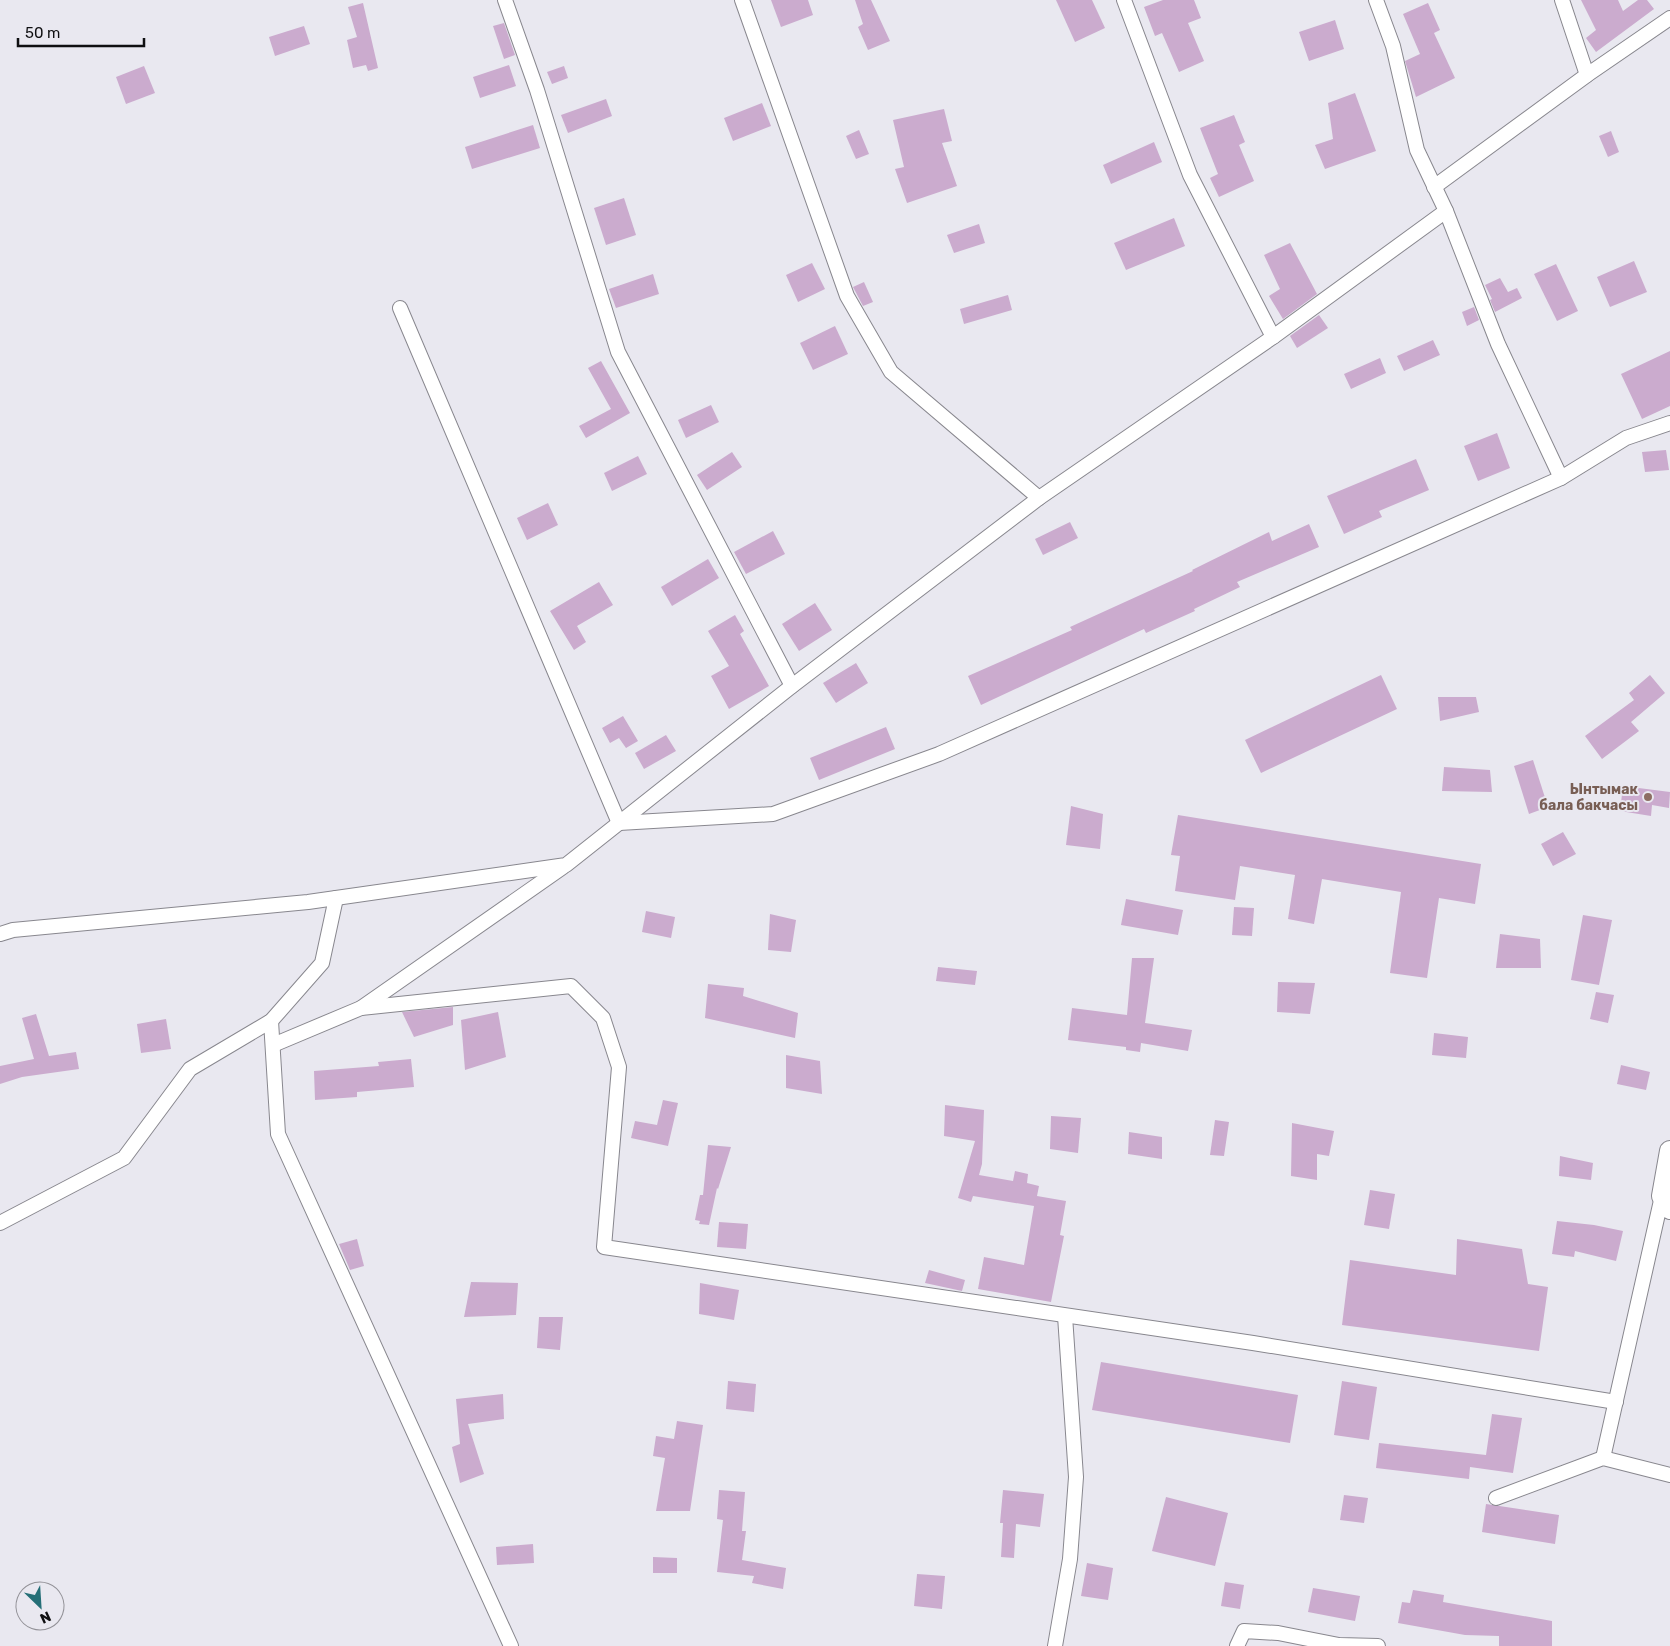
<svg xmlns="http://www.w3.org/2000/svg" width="1670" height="1646" font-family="Rubik,sans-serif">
<rect width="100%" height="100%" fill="#e9e8f0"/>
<g fill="#cbabce">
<path d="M771,0H808L813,15L781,27Z"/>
<path d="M855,0H871L890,41L868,50L858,27L863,24Z"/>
<path d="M1056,0H1092L1105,28L1075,42Z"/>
<path d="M1163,0H1194L1201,18L1188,23L1204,61L1179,72L1162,33L1155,36L1144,7Z"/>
<path d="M1581,0H1618L1623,11L1638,0H1647L1654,9L1596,52L1586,38L1596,30Z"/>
<path d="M363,3L378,68L368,71L366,65L353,68L347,40L357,37L348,7Z"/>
<path d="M1428,3L1440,30L1434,33L1455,78L1416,97L1405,61L1420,54L1403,14Z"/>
<path d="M1335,20L1344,49L1309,61L1299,32Z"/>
<path d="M504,23L515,55L504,59L493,26Z"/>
<path d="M304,26L310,44L275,56L269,37Z"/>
<path d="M509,65L516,86L480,98L473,77Z"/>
<path d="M144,66L155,93L126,104L116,77Z"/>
<path d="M564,66L568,78L552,84L547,72Z"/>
<path d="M1355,93L1376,151L1325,169L1315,145L1333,139L1328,103Z"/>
<path d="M606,99L612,116L568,133L561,115Z"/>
<path d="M762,103L771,126L733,141L724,118Z"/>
<path d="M944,109L952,141L942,143L957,186L907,203L895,169L904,167L893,120Z"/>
<path d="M1234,115L1245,142L1239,145L1254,181L1219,197L1210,178L1218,174L1200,128Z"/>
<path d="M533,125L540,148L472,169L465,147Z"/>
<path d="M859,130L869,154L856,159L846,136Z"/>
<path d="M1611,131L1619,152L1608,157L1599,136Z"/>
<path d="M1154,142L1162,162L1111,184L1103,165Z"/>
<path d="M624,198L636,235L606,245L594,208Z"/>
<path d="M1174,218L1185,246L1126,270L1114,243Z"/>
<path d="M979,224L985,243L954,253L947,235Z"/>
<path d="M1290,243L1317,294L1283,319L1269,296L1280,289L1264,255Z"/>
<path d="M1634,261L1647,292L1610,307L1597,277Z"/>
<path d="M812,263L825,289L798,302L786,275Z"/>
<path d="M1556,264L1578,311L1557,321L1534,274Z"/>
<path d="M653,274L659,294L616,308L609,289Z"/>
<path d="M1500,278L1508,292L1517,288L1522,298L1495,312L1490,300L1492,299L1485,285Z"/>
<path d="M864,282L873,302L863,306L853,287Z"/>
<path d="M1008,295L1012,310L964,324L960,309Z"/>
<path d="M1474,307L1479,320L1467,326L1462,312Z"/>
<path d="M1319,315L1328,328L1297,348L1290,336Z"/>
<path d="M835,326L848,354L813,370L800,343Z"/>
<path d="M1433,340L1440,355L1404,371L1397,356Z"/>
<path d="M1670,351V406L1642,419L1621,374Z"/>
<path d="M1380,358L1386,373L1351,389L1344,374Z"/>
<path d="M601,361L630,413L586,438L579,426L611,409L588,368Z"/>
<path d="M711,405L719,422L686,438L678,420Z"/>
<path d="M1497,433L1510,468L1478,481L1464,446Z"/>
<path d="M1666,450L1669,470L1645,472L1642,452Z"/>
<path d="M732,452L742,467L707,490L697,475Z"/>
<path d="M638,456L647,474L612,491L604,473Z"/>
<path d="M1416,459L1429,490L1379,511L1382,517L1344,534L1327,496Z"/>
<path d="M548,503L558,525L527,540L517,518Z"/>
<path d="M1070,522L1078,538L1043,555L1035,539Z"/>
<path d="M1309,524L1319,547L1237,582L1240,587L1194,609L1195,611L1146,633L1144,629L981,705L968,676L1072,630L1070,627L1193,571L1192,570L1269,532L1272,541Z"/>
<path d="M773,531L785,554L746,574L734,552Z"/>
<path d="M708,559L719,578L672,606L661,587Z"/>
<path d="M599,582L613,605L577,626L586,642L574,650L550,611Z"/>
<path d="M815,603L832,630L799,651L782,624Z"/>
<path d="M735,615L744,631L740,634L769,686L729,709L711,676L729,666L708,631Z"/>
<path d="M856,663L868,683L836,703L823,683Z"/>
<path d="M1381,675L1397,709L1261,773L1245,740Z"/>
<path d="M1650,675L1665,693L1631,722L1639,731L1602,759L1585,736L1634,700L1629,693Z"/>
<path d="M1438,697H1476L1479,712L1440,721Z"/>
<path d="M623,716L638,741L626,748L619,738L610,743L602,728Z"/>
<path d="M886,727L895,749L819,780L810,758Z"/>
<path d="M666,735L676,751L644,769L635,753Z"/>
<path d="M1533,760L1548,807L1529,814L1514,766Z"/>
<path d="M1444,767L1490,770L1492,792L1442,791Z"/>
<path d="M1623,786L1670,792L1669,808L1652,805L1651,816L1620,811Z"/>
<path d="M1071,806L1103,814L1100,849L1066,845Z"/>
<path d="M1178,815L1481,864L1475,904L1439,898L1427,978L1390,973L1401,892L1322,879L1314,924L1288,919L1295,875L1240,866L1235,900L1175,891L1180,856L1171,855Z"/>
<path d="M1563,832L1576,854L1553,866L1541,844Z"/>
<path d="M1126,899L1183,910L1178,935L1121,925Z"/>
<path d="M1234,907L1254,908L1252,936L1232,935Z"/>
<path d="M646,911L675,917L671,938L642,932Z"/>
<path d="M770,914L796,920L791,952L768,950Z"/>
<path d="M1583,915L1612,920L1599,985L1571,980Z"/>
<path d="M1500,934L1540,939L1541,968H1496Z"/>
<path d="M1132,958H1154L1145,1023L1192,1030L1188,1051L1141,1043L1140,1052L1126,1050V1047L1068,1040L1072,1008L1127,1015Z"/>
<path d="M938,967L977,971L975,985L936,981Z"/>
<path d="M1278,982L1315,983L1310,1014L1277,1012Z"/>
<path d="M708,984L744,988L743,996L798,1013L795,1038L705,1018Z"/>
<path d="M1596,992L1614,995L1608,1023L1590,1019Z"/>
<path d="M453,1007V1025L414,1037L402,1012Z"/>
<path d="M498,1012L506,1057L465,1070L461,1020Z"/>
<path d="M36,1014L49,1056L76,1052L79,1069L22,1077L0,1084V1066L34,1059L22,1018Z"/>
<path d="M166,1019L171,1049L141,1053L137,1024Z"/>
<path d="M1434,1033L1468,1037L1466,1058L1432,1055Z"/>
<path d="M786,1055L820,1061L822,1094L786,1088Z"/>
<path d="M411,1059L414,1087L357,1092V1097L315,1100L314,1071L379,1066L378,1062Z"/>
<path d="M1621,1065L1650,1072L1646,1090L1617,1084Z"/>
<path d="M663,1100L678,1103L668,1146L631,1138L635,1121L657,1125Z"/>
<path d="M945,1105L984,1110L982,1164L979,1175L1013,1181L1015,1171L1028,1174L1027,1183L1039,1186L1037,1196L1066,1201L1060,1235L1064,1236L1051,1302L978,1289L984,1257L1024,1265L1034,1206L973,1196L971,1202L958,1198L975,1141L944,1136Z"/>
<path d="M1051,1116L1081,1118L1078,1153L1050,1149Z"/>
<path d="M1215,1120L1229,1122L1224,1156L1210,1155Z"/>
<path d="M1292,1123L1334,1131L1329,1156L1317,1154V1180L1291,1176Z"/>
<path d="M1129,1132L1162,1137V1159L1128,1154Z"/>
<path d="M708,1145L731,1147L718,1189L717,1188L709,1225L699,1224L700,1221L695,1220L700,1195H703Z"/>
<path d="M1560,1156L1593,1163L1591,1180L1559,1176Z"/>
<path d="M1370,1190L1395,1194L1389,1229L1364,1225Z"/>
<path d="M1557,1221L1594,1225L1623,1231L1616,1261L1575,1251L1574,1257L1552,1254Z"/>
<path d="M719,1222L748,1224L746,1249L717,1247Z"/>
<path d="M357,1239L364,1266L350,1270L339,1244Z"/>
<path d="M1457,1239L1522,1249L1528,1284L1548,1287L1539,1351L1342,1325L1350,1260L1456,1275Z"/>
<path d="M929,1270L965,1280L962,1291L925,1283Z"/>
<path d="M471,1282L518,1283L516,1315L464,1317Z"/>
<path d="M700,1283L739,1290L734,1320L699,1314Z"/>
<path d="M539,1317H563L560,1350L537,1348Z"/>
<path d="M1101,1362L1298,1395L1290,1443L1092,1410Z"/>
<path d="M728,1381L756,1384L754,1412L726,1409Z"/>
<path d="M1342,1381L1377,1387L1369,1440L1334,1435Z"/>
<path d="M503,1394L504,1419L468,1424L484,1474L460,1483L452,1447L460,1444L456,1399Z"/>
<path d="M1492,1414L1522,1418L1513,1473L1470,1467L1469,1479L1376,1468L1379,1443L1486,1455Z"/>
<path d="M677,1421L703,1425L690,1511H656L665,1458L653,1456L656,1436L674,1439Z"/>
<path d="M719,1490L745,1492L742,1531H746L742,1560L786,1568L783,1589L752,1583L754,1576L717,1572L723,1520L717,1519Z"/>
<path d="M1003,1490L1044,1494L1040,1527L1016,1524L1014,1558L1001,1557L1003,1523H1000Z"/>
<path d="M1344,1495L1368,1498L1364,1523L1340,1520Z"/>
<path d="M1166,1497L1228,1513L1215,1566L1152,1551Z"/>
<path d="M1486,1504L1559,1515L1555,1544L1482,1532Z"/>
<path d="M533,1544L534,1563L497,1565L496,1547Z"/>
<path d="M653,1557L677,1558V1573H653Z"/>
<path d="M1087,1563L1113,1568L1108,1600L1081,1596Z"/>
<path d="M917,1574L945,1576L942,1609L914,1606Z"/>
<path d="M1225,1582L1244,1585L1240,1609L1221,1606Z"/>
<path d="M1313,1588L1360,1596L1355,1621L1308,1612Z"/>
<path d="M1413,1590L1444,1595L1443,1602L1552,1621V1646H1499V1636L1465,1635L1398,1623L1402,1602L1410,1603Z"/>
</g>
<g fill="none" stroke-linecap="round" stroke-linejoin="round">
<g stroke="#88878e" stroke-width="16">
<g id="street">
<path d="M505,0L537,90L618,352L792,686"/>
<path d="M742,0L847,296L891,372L1039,498"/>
<path d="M1124,0L1190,175L1273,337"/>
<path d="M1376,0L1393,46L1417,150L1446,211L1498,344L1561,478"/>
<path d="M1562,0L1587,75"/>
<path d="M1434,187L1587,75L1670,18"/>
<path d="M400,308L619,823L773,814L939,754L1561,478L1626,438L1670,423"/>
<path d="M0,934L13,930L308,902L566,865L792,686L1039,498L1273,337L1446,211"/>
<path d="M361,1008L571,986L603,1018L619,1067L604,1247L1253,1343L1616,1402"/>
<path d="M271,1021L278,1134L511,1646"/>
<path d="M273,1045L361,1008L563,867"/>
<path d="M0,1223L124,1158L190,1069L271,1021L322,963L336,898"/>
<path d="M1603,1458L1662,1196"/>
<path d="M1496,1498L1603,1458L1670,1475"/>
<path d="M1055,1646L1070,1559L1076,1477L1065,1316"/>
<path d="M1237,1646L1244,1631L1278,1633L1339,1645L1378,1646"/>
</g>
</g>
<g stroke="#88878e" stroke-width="22">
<path id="secondary" d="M1670,1151L1662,1196L1670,1209"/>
</g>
<use href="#street" stroke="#fff" stroke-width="14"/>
<use href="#secondary" stroke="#fff" stroke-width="20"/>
</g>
<circle fill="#8d6e63" stroke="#e9e8f0" stroke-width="2" cx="1648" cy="797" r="5"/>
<g text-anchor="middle" stroke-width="4" stroke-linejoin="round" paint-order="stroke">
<g font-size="14" font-weight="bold" fill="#785e54" stroke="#e9e8f0" text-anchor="end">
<text x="1638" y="794">Ынтымак<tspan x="1638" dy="16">бала бакчасы</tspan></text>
</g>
</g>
<g transform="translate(40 1606) rotate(155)"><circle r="24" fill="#e9e8f0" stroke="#929197"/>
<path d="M0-4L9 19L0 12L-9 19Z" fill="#256f77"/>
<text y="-8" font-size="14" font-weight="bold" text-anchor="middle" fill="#0f0f11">N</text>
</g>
<path d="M18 38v8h126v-8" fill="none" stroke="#0f0f11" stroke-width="2.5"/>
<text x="25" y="38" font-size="15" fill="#0f0f11" stroke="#e9e8f0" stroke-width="4" paint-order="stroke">50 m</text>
</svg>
